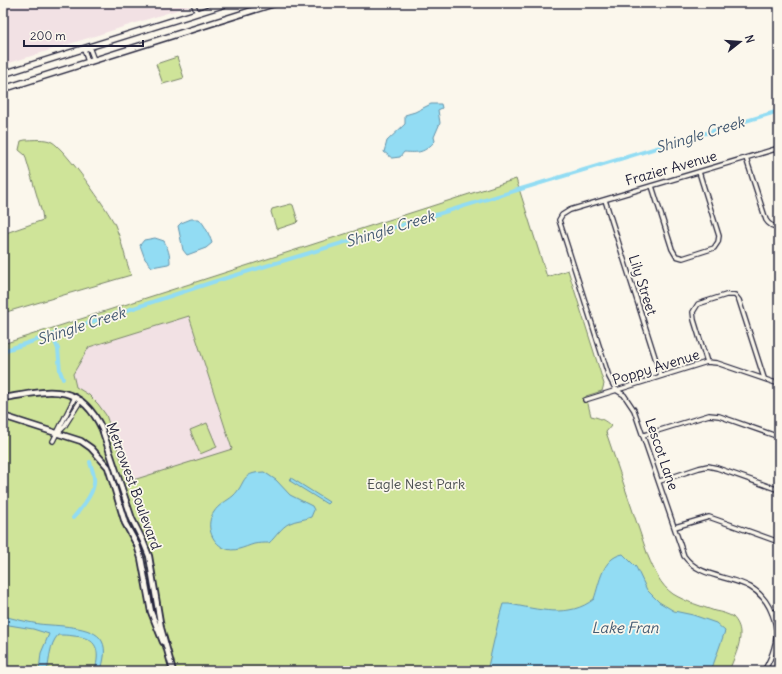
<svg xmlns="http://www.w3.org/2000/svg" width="782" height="674" font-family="Delius,sans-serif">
<rect width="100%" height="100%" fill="#fbf7ec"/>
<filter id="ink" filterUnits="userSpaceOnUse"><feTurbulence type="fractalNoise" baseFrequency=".025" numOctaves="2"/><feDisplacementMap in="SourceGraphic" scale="8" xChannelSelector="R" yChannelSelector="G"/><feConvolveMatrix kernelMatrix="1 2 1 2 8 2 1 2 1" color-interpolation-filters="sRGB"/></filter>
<g filter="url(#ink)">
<g fill="#f2e1e4">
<path d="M3,3H199L3,65Z"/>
<path d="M189,316L232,450L130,481L106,415L89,395L76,387L73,374L89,347Z"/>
</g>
<g fill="#cfe499" stroke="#78836a" fill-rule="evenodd">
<path d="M177,57L184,78L163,84L156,64Z"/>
<path d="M25,140C33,140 45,138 52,142C65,149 109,211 115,225C122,241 125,259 131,275L3,313V234L43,220L42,213L25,155L19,150L21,141Z"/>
<path d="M516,179L547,277L568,270L604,384L602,391L586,396L591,416C600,418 605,420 611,426L606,432L648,556C654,570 660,585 673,594C686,602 701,606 715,611C721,612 728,614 733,617C737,621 740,627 740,633C741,645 733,660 729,671H3V344ZM189,316L232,449L130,481L123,465L106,415L98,404L89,395L76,387L73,374L89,347Z"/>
<path d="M291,204L293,205L298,221L296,223L278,229L276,228L271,212L272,209Z"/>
<path d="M207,423L217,447L200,454L190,430Z"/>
</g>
<g fill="#92dcf3" stroke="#6592a9">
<path d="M431,104H441L442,108L438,110L440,123L434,137L435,141C424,153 419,153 404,152L400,157L392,158L384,152L387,141L405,124V115L415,112Z"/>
<path d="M191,219H199C205,225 209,234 212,243L206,248L187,255L183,250L178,226L181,223Z"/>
<path d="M155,238L164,241C168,249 170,254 170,263L168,264L152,267L145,259L140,245L144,240Z"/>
<path d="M264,472L276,480L290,495L312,506L314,510L311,517C304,520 296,520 290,523C281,527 276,537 269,543C264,543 259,543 254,544C244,547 234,553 224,548C211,542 205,524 214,512C218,505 227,501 233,496C247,483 239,473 264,472Z"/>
<path d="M291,478L329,502L327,504L290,481Z"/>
<path d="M623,554L636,567L647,590L659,602L674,611L693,615L716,623L725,631L711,671H487L500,614L503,604H509C538,609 569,619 594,599C600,582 602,558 623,554Z"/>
<path d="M3,616C15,619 27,622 39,624C55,626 94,625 102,641C107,650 103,662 101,671H95C100,650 98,638 74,636C68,635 63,635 58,635C49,645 50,659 47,671H39L41,653L49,634L33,629L3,624Z"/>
</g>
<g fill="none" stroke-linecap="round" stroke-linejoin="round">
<g stroke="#92dcf3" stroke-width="4">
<path d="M52,335L58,349L60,371L63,379"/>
<path d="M3,351L213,282L779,111"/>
<path d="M73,518C82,507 96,492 94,478C94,473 91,467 90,462"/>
</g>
<g stroke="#22223b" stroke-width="6">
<g id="street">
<path d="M193,3L197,13"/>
<path d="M89,47L94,60"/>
<path d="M84,49L88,62"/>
<path d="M746,158L766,220C769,225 773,227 779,227"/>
<path d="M652,186L672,249L676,256L683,258L714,248L718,242L719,236L699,172"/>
<path d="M605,200L661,376"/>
<path d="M707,362L694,320L693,312L698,304L726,295H735L739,300L764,378"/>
<path d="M585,400L707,362L717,363L779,384"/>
<path d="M59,432L64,427L81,400"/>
<path d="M644,435L709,415L719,416L779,437"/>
<path d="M53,441L75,397"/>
<path d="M660,481L699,468L708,466L717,468L779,490"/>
<path d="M675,527L709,517L779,542"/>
<path d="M772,613L779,610"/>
<path d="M764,671C768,664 772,656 774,648C781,627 770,598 750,587C728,575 700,578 684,556L634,410L624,395L616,390L609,377L559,220L562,215L570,210L779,148"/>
</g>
</g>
<g stroke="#22223b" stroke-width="8">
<g id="secondary">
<path d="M3,398C47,391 79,380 102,429L132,519L143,541L149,556L161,628L173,671"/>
<path d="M3,416L81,441L91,448L108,467L125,523L137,545L141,558L151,612L163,642"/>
</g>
</g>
<g stroke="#22223b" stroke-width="8">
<g id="primary">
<path d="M3,74L229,3"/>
<path d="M3,89L276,3"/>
</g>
</g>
<use href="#street" stroke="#fbf7ec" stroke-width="3.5"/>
<use href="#secondary" stroke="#fbf7ec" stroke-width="4.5"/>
<use href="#primary" stroke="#fbf7ec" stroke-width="5"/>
</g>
</g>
<g text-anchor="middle" stroke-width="3.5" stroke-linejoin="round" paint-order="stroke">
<g font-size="14" fill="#22223b" stroke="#fbf7ec">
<text transform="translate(671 168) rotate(-16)" y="5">Frazier Avenue</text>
<text transform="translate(643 285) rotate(72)" y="5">Lily Street</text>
<text transform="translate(656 367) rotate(-17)" y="5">Poppy Avenue</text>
<text transform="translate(662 454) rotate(71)" y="5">Lescot Lane</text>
<text transform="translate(134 486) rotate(70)" y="5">Metrowest Boulevard</text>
</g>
<g font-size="14" fill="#4d5252" stroke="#fbf7ec">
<text x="416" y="489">Eagle Nest Park</text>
</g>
<g font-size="15" font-style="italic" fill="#445a72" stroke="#fbf7ec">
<text transform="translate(700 135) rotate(-17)" y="5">Shingle Creek</text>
<text transform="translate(390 229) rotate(-17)" y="5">Shingle Creek</text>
<text transform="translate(81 326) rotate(-18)" y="5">Shingle Creek</text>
<text x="625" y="633">Lake Fran</text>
</g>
</g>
<rect width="782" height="674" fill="none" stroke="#fbf7ec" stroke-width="16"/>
<rect x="8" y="8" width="766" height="658" fill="none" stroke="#22223b" stroke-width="1.5" filter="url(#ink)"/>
<g transform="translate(740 42) rotate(73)" stroke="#fbf7ec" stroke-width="3" paint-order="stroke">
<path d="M0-3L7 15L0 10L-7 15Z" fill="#22223b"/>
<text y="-6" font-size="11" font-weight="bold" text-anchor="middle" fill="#22223b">N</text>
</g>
<path d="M24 40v6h119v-6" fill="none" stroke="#22223b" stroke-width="2"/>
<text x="30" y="40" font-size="12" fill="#22223b" stroke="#fbf7ec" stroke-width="3" paint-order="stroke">200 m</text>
</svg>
